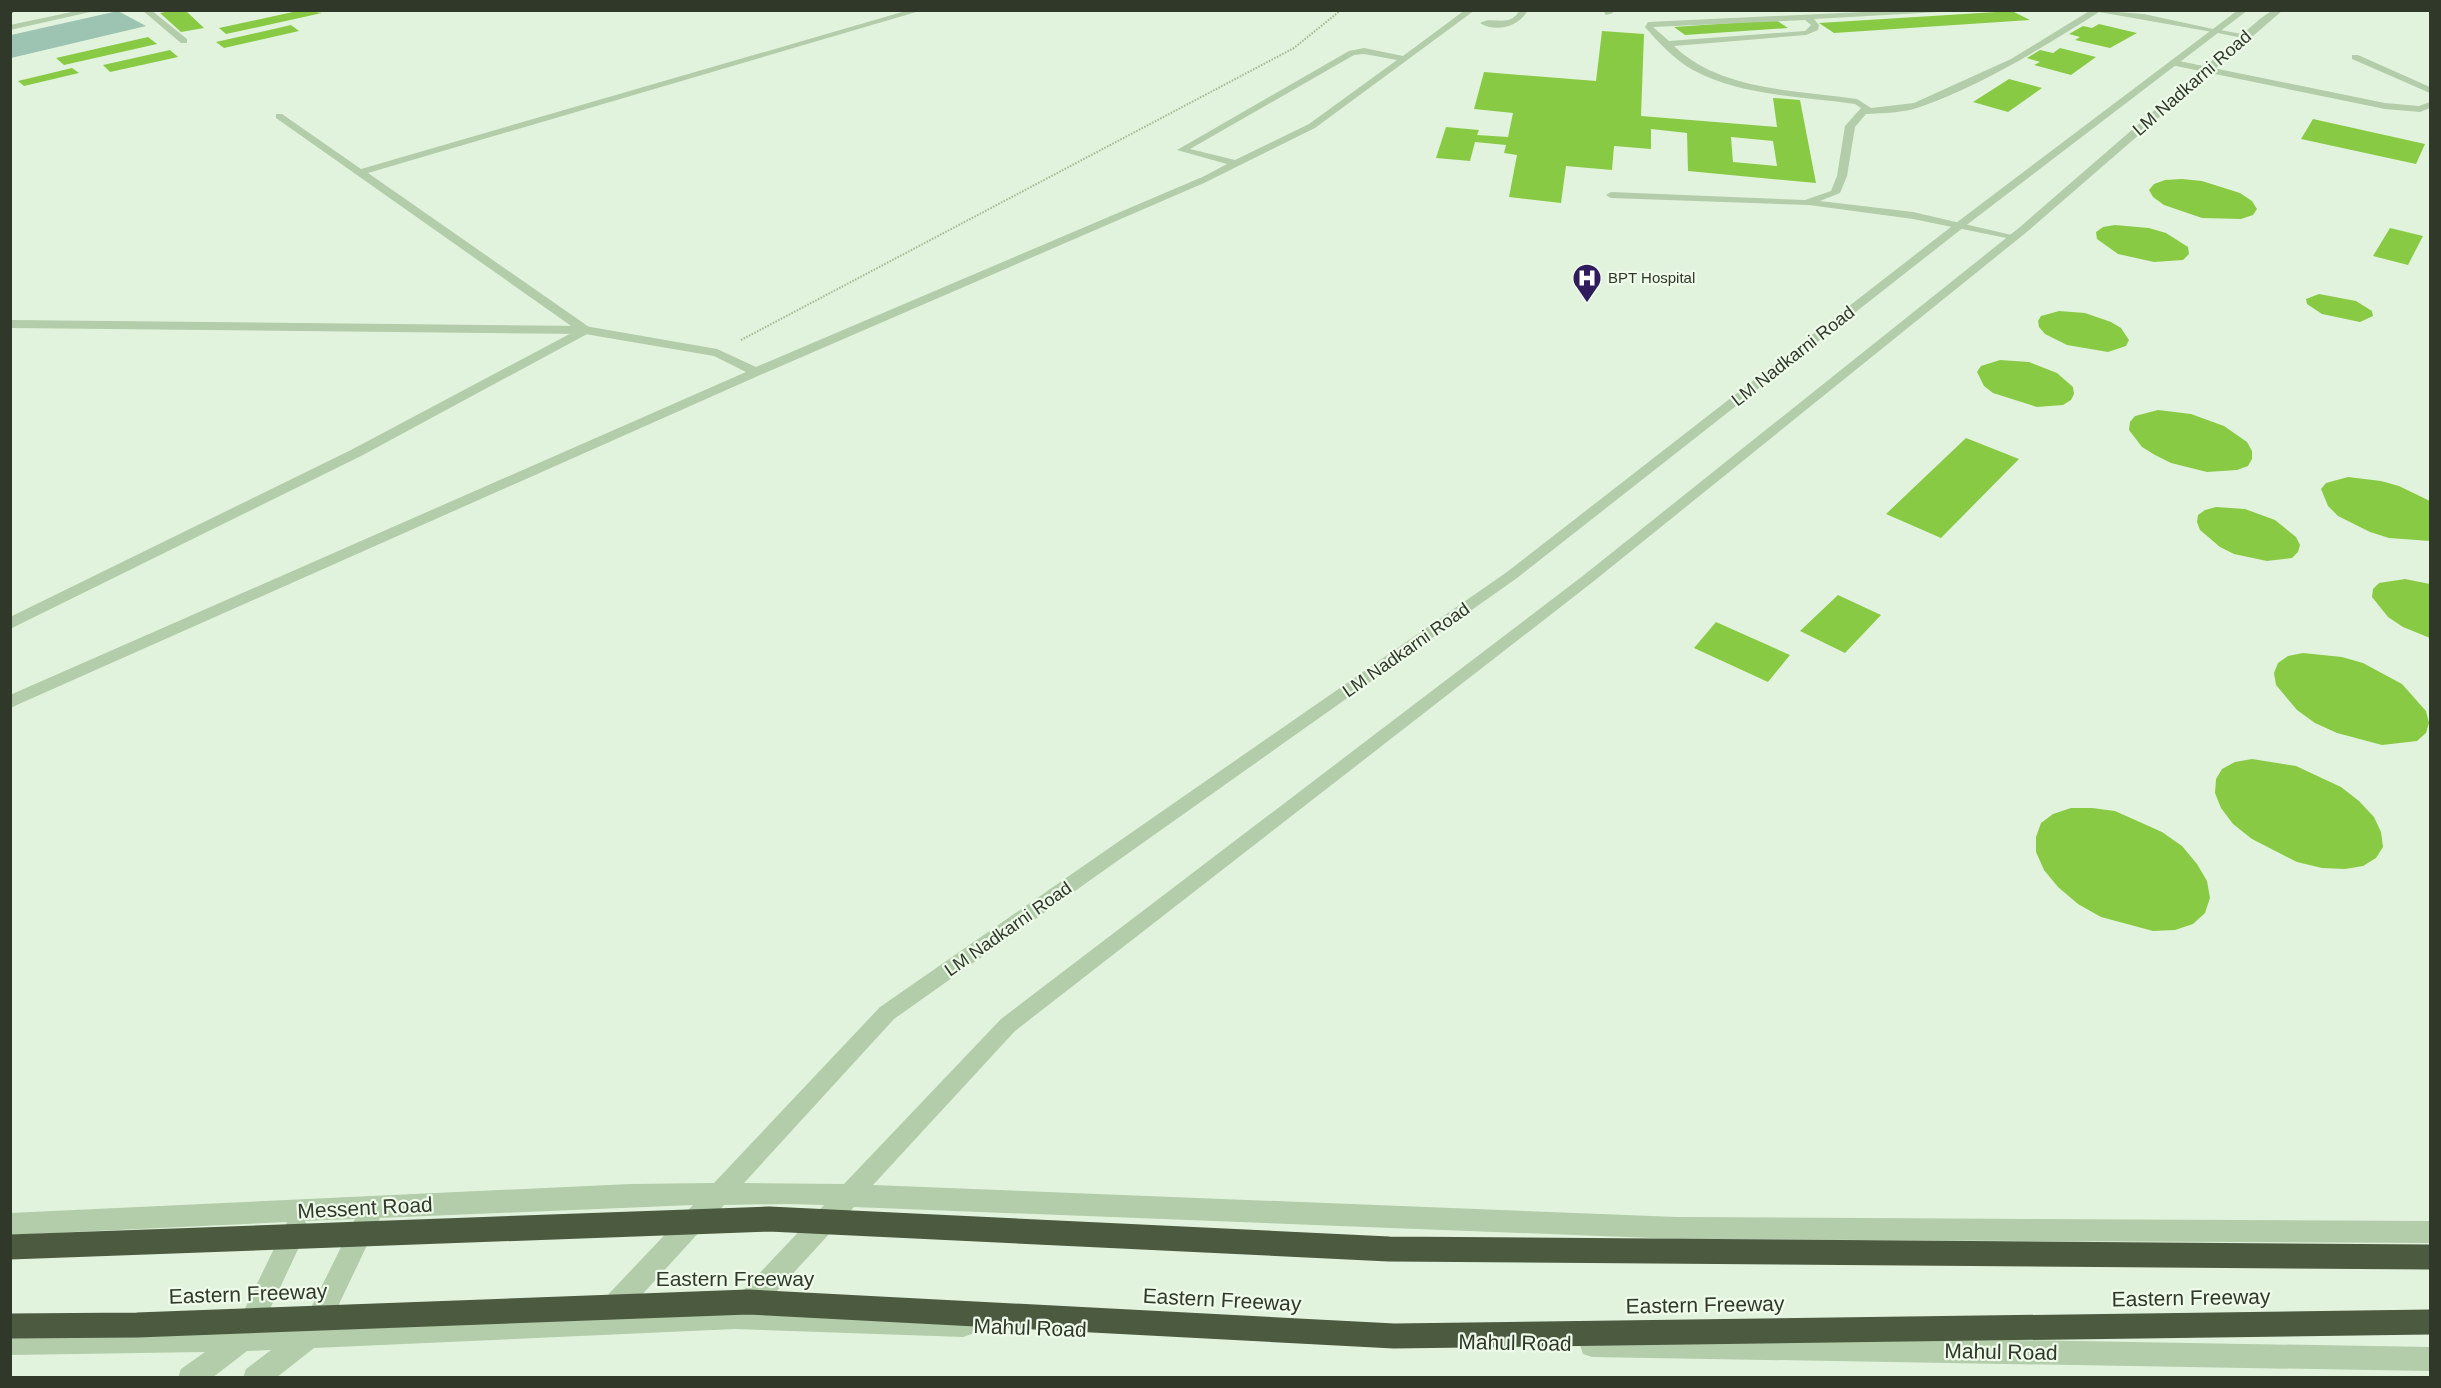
<svg xmlns="http://www.w3.org/2000/svg" width="2441" height="1388" font-family="Helvetica,sans-serif">
<rect width="100%" height="100%" fill="#e2f3dd"/>
<path fill="#9dc3b3" d="M118,11L146,26L11,58V35Z"/>
<g fill="#89ca45" fill-rule="evenodd">
<path d="M175,10H185L204,28L181,32L160,13Z"/>
<path d="M302,10L322,13L226,34L219,28Z"/>
<path d="M2012,11L2030,20L1834,33L1819,23Z"/>
<path d="M1776,20L1788,28L1685,35L1674,27Z"/>
<path d="M2099,24L2137,33L2110,48L2075,40L2080,37L2069,34L2083,26L2092,28Z"/>
<path d="M291,25L299,31L224,48L216,42Z"/>
<path d="M1602,31L1644,34L1641,116L1777,127L1773,98L1800,100L1816,183L1688,171L1687,133L1651,129V149L1614,146L1612,170L1566,166L1561,203L1509,197L1517,155L1504,153L1506,145L1475,142L1470,161L1436,158L1446,127L1479,130L1477,135L1508,137L1513,113L1474,109L1484,72L1596,81ZM1731,137L1773,141L1777,166L1733,162Z"/>
<path d="M148,37L157,44L64,65L56,58Z"/>
<path d="M2060,48L2096,57L2071,75L2034,65L2040,62L2027,58L2040,50L2053,53Z"/>
<path d="M170,50L178,57L110,72L103,65Z"/>
<path d="M72,68L79,73L24,86L18,81Z"/>
<path d="M2009,79L2042,88L2008,112L1973,102Z"/>
<path d="M2313,119L2425,144L2416,164L2301,139Z"/>
<path d="M2182,179L2202,181L2240,193L2252,201L2257,209L2253,215L2241,219L2202,218L2164,205L2153,197L2149,190L2154,184L2165,180Z"/>
<path d="M2115,225L2149,228L2166,233L2188,247L2189,254L2183,260L2154,262L2118,254L2097,239L2096,232L2103,227Z"/>
<path d="M2390,228L2423,236L2408,265L2373,256Z"/>
<path d="M2319,294L2356,301L2372,311L2373,316L2360,322L2322,314L2307,304L2306,299Z"/>
<path d="M2059,311L2085,313L2111,322L2121,328L2129,340L2126,346L2108,352L2067,345L2045,334L2039,327L2038,321L2041,316Z"/>
<path d="M2000,360L2029,362L2057,373L2073,387L2074,394L2071,400L2063,405L2037,407L1993,393L1984,386L1977,372L1981,366Z"/>
<path d="M2158,410L2191,414L2224,426L2247,442L2252,451V459L2248,466L2237,470L2207,472L2171,463L2155,455L2142,447L2129,430L2130,422L2135,416Z"/>
<path d="M1966,438L2019,459L1941,538L1886,514Z"/>
<path d="M2348,477L2381,481L2399,486L2430,501V541L2389,538L2370,532L2338,516L2328,506L2321,489L2326,483Z"/>
<path d="M2216,507L2245,509L2275,520L2296,537L2300,545L2298,552L2292,558L2267,561L2234,554L2220,547L2200,530L2197,522L2198,515L2205,510Z"/>
<path d="M2405,579L2430,584V638L2403,627L2388,617L2372,597L2373,589L2379,583Z"/>
<path d="M1838,595L1881,615L1845,653L1800,631Z"/>
<path d="M1716,622L1790,655L1768,682L1694,648Z"/>
<path d="M2303,653L2342,657L2363,663L2402,684L2426,711L2429,723L2426,733L2417,741L2382,745L2337,733L2315,723L2297,710L2276,685L2274,673L2278,663L2288,656Z"/>
<path d="M2252,759L2296,766L2341,787L2359,801L2374,817L2381,832L2383,847L2376,858L2363,866L2345,869L2322,868L2297,862L2252,839L2233,824L2221,808L2215,793L2216,779L2222,769L2235,762Z"/>
<path d="M2071,808H2092L2115,811L2162,832L2182,846L2197,864L2207,881L2210,898L2205,913L2193,924L2175,930L2153,931L2101,917L2078,904L2058,887L2044,870L2036,852V837L2041,823L2053,814Z"/>
</g>
<g fill="none" stroke-linecap="round" stroke-linejoin="round">
<path stroke="#9fb893" stroke-width="2" stroke-dasharray="1.5 1.5" stroke-linecap="butt" d="M741,340L1294,48L1341,10"/>
<g fill="#b3cca9" fill-rule="evenodd">
<path d="M909,10H923L368,173L589,327V333L361,456L10,629V617L351,450L577,330L276,118V114H282L361,169Z"/>
<path d="M1465,10H1475L1315,128L1204,183L1195,181L1227,164L1177,150L1349,51L1364,48L1403,56ZM1364,54L1397,60L1309,124L1235,160L1190,149L1354,55Z"/>
<path d="M1905,10H1975L1814,19L1819,25L1818,30L1806,35L1674,46C1721,91 1795,90 1857,99L1871,108L1914,103L2011,59L2091,10L2144,14L2222,31L2218,33L2099,12C2042,48 1984,84 1920,107C1903,113 1884,113 1866,114L1855,127L1847,176L1840,193L1820,201L1913,212L2016,236V240L1913,219L1809,205L1611,198L1606,195L1611,192L1805,200L1831,191L1837,176L1845,126L1861,108L1855,104C1802,96 1740,96 1693,70C1675,60 1658,42 1645,27L1648,22ZM1805,20L1811,25L1805,31L1669,41L1653,27Z"/>
<path d="M2352,55H2358L2430,87V93L2352,59Z"/>
<path d="M2174,60L2385,103L2419,106L2430,102V108L2420,112L2385,109L2171,65Z"/>
</g>
<g fill="#b3cca9" fill-rule="evenodd">
<path d="M81,10H99L10,30V25Z"/>
<path d="M142,10H151L187,39V43H181Z"/>
<path d="M1520,10H1528C1519,27 1496,33 1480,23C1493,15 1509,29 1520,10Z"/>
<path d="M1603,10H1611L1613,13L1606,15Z"/>
<path d="M2215,29L2247,35L2251,37L2247,39L2218,33Z"/>
<path d="M1200,178L1205,181L1204,183L760,375L10,708V695L746,372L714,356L585,334L10,328V320L585,326L717,349L756,367Z"/>
</g>
<g fill="#b3cca9" fill-rule="evenodd">
<path d="M2238,10H2248L1964,227L1517,578L894,1019L744,1183L844,1184L1001,1019L1584,575L2020,227L2261,18L2273,10H2283L2028,231L1594,581L1015,1031L873,1185L1677,1217L2430,1221V1243L1677,1239L854,1207L763,1306L963,1313L972,1316L975,1325L972,1334L963,1337L735,1329L314,1348L276,1378H243L246,1369L271,1350L247,1351L212,1378H178L181,1369L205,1352L10,1355V1331L236,1327L287,1222L10,1235V1213L630,1184L714,1183L880,1007L1507,572L1956,223ZM787,1204L824,1205L736,1298L734,1305L628,1310L724,1205ZM693,1205L602,1301L599,1311L330,1323L380,1218ZM355,1219L303,1324L262,1326L308,1228L305,1221Z"/>
<path d="M1592,1333L2430,1347V1371L1592,1357L1583,1354L1580,1345L1583,1336Z"/>
</g>
<g stroke="#303929" stroke-width="4">
<path id="rail" d="M10,11L13,10"/>
</g>
<use href="#rail" stroke="#eefbea" stroke-width="2" stroke-dasharray="8" stroke-linecap="butt"/>
<g stroke="#4c5a40" stroke-width="25">
<path d="M10,1247L769,1219L1389,1249L2430,1257"/>
<path d="M10,1326L137,1325L748,1302L1394,1336L2430,1322"/>
</g>
</g>
<defs>
<g id="hospital-pin" transform="scale(1.5)"><path d="M0 17L-7.5 6A9.5 9.5 0 1 1 7.5 6Z" fill="#301c5c" stroke="#eefbea"/><path d="M-5-5h3v3.5h4V-5h3V5h-3V1.5h-4V5h-3Z" fill="#fff"/></g>
</defs>
<g fill-rule="evenodd">
<use href="#hospital-pin" x="1587" y="278"/>
</g>
<g text-anchor="middle" stroke-width="4.5" stroke-linejoin="round" paint-order="stroke">
<g font-size="15" fill="#303929" stroke="#eefbea" text-anchor="start">
<text x="1608" y="283">BPT Hospital</text>
</g>
<g font-size="18" fill="#303929" stroke="#eefbea">
<text transform="translate(2192 83) rotate(-41)" y="6">LM Nadkarni Road</text>
<text transform="translate(1793 356) rotate(-38)" y="6">LM Nadkarni Road</text>
<text transform="translate(1406 650) rotate(-35)" y="6">LM Nadkarni Road</text>
<text transform="translate(1008 929) rotate(-35)" y="6">LM Nadkarni Road</text>
</g>
<g font-size="21" fill="#303929" stroke="#eefbea">
<text transform="translate(365 1208) rotate(-3)" y="7">Messent Road</text>
<text x="735" y="1286">Eastern Freeway</text>
<text transform="translate(248 1294) rotate(-2)" y="7">Eastern Freeway</text>
<text transform="translate(2191 1298) rotate(-1)" y="7">Eastern Freeway</text>
<text transform="translate(1222 1300) rotate(3)" y="7">Eastern Freeway</text>
<text transform="translate(1705 1305) rotate(-1)" y="7">Eastern Freeway</text>
<text transform="translate(1030 1328) rotate(2)" y="7">Mahul Road</text>
<text transform="translate(1515 1343) rotate(1)" y="7">Mahul Road</text>
<text transform="translate(2001 1352) rotate(1)" y="7">Mahul Road</text>
</g>
</g>
<rect width="2441" height="1388" fill="none" stroke="#303929" stroke-width="24"/>
</svg>
